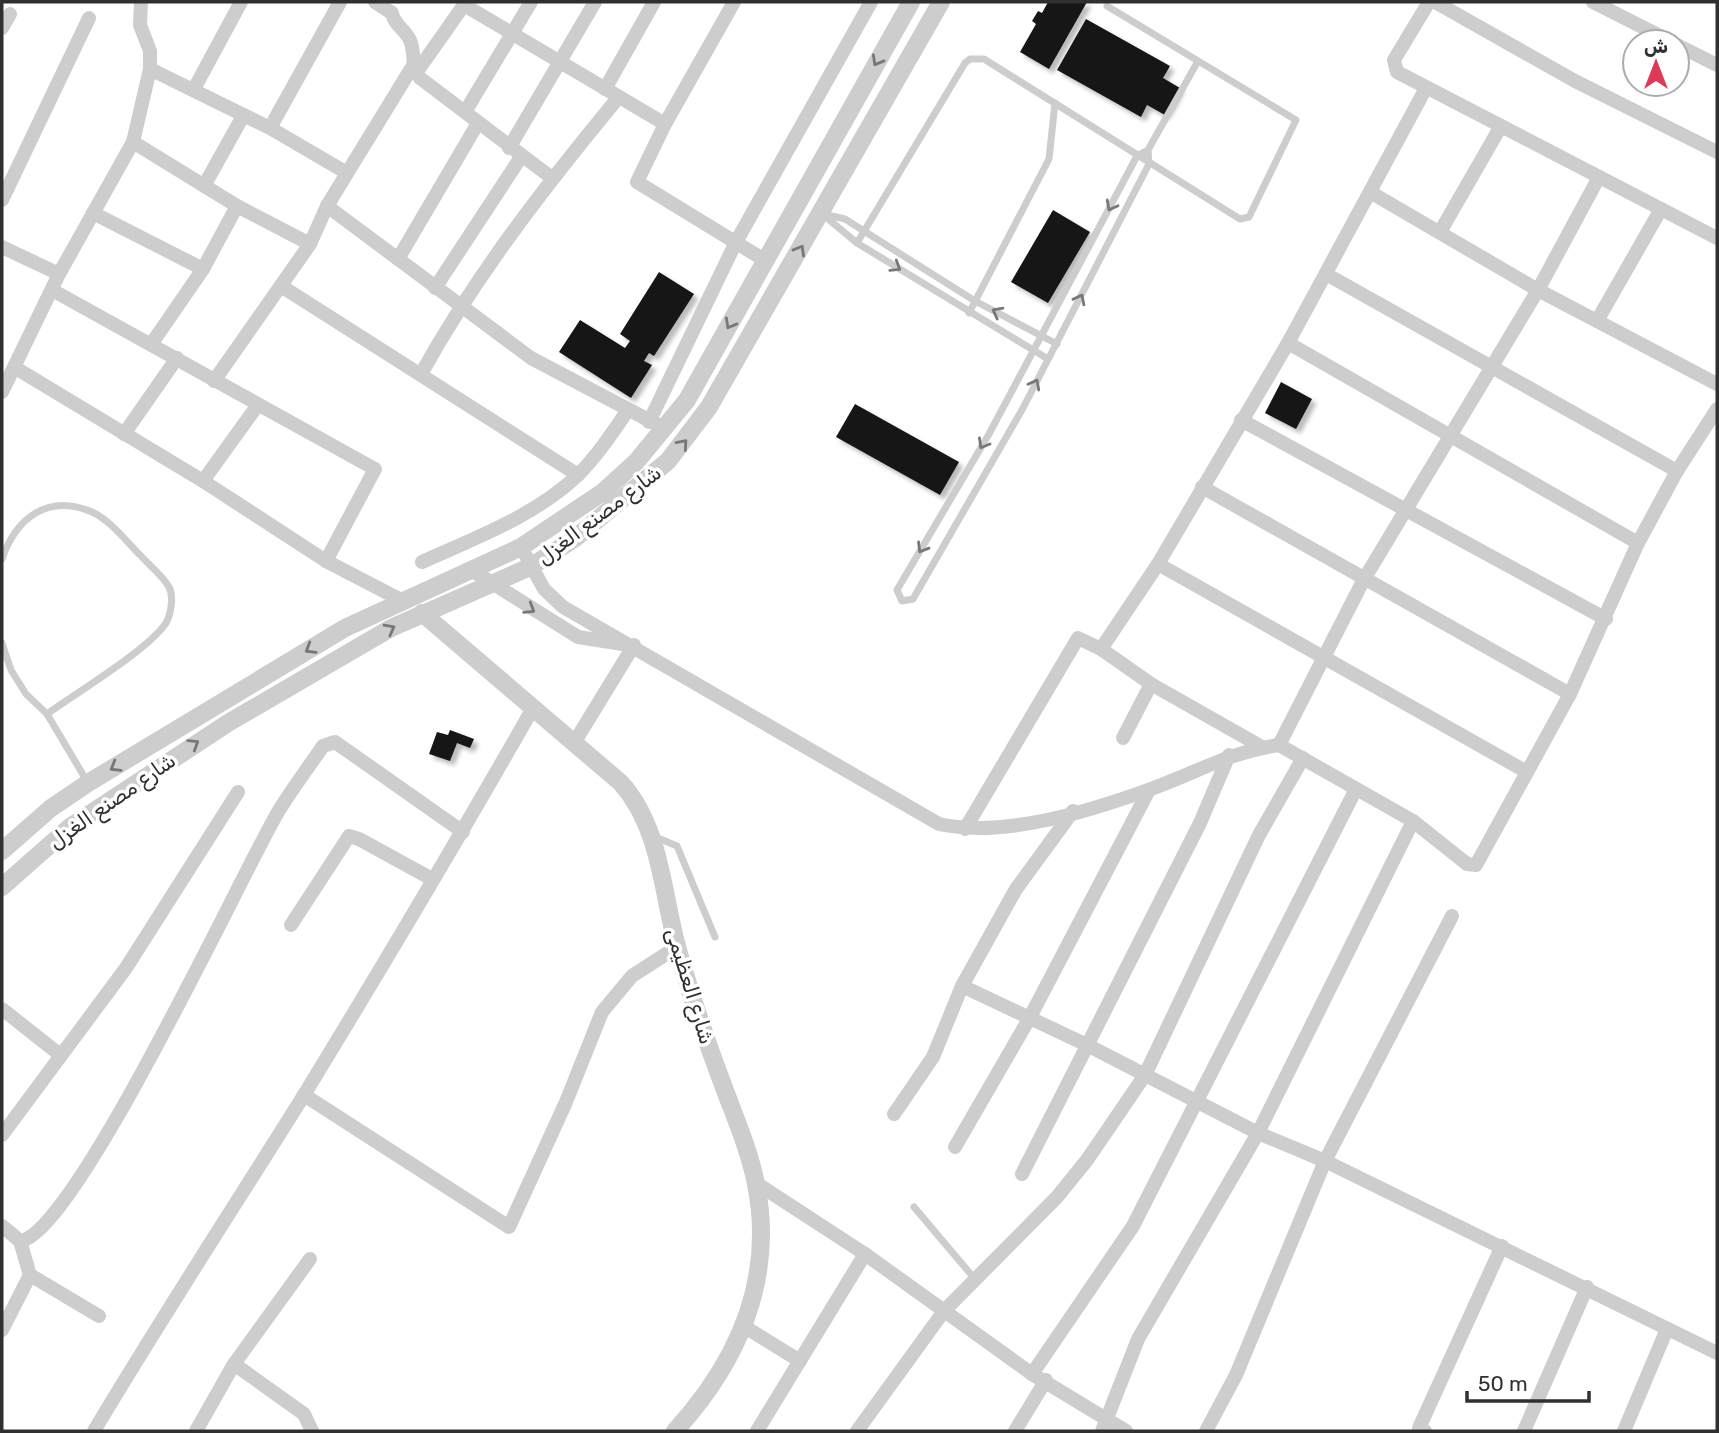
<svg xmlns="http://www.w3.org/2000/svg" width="1719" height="1433" font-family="Rubik,Cairo,sans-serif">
<defs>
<filter id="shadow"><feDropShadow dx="4.5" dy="4.5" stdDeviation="2" flood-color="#0004"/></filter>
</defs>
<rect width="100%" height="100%" fill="#fff"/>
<g fill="#171717" filter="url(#shadow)">
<path d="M1048,2H1087L1049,69L1020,52L1036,24L1032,21L1038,11L1042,13Z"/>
<path d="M1086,19L1170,66L1163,78L1180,88L1165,115L1147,105L1141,117L1057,70Z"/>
<path d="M1053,210L1090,232L1048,303L1011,282Z"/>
<path d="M659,272L694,294L654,356L649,353L644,361L652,365L631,398L559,352L580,320L625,348L630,341L620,334Z"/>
<path d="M1281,382L1312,399L1296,429L1265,413Z"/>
<path d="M855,404L959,462L940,495L836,437Z"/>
<path d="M450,730L474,739L470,748L457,743L450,761L429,754L437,732L448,735Z"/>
</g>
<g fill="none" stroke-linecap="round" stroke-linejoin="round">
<g stroke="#cdcdcd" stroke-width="7">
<path d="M1148,150L1149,164L1023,408L913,599L902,601L897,590L989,434L1137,156L1148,150L1198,61"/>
<path d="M821,213L857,243L1048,359"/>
<path d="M823,214L845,219L975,301L1057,344"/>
<path d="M857,243L965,63L970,59H984L1240,219L1249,217L1296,120L1107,6"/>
<path d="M969,313L1049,159L1055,103"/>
<path d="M2,559C16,518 48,493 92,512C110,520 127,542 140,555C148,564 163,576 169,587C174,596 171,614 166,623C148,650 76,693 47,714"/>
<path d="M2,643L11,670L26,694L47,714L88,783"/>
<path d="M653,836L677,846L715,937"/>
<path d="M914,1207L974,1278"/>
</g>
<g stroke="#cdcdcd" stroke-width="14">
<path d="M375,2L392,13C394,26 408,31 411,43C415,56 411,67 420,78L552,178"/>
<path d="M734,2L665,124L637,182L766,261"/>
<path d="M1429,2L1394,60L1397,72L1717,238"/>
<path d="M1435,2L1575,81L1717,152"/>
<path d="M1593,2L1672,42"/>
<path d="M464,5L665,124"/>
<path d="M2,28L10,14"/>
<path d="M1677,45L1717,65"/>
<path d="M150,69L270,128L347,173"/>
<path d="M416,73L466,2"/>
<path d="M1426,88L1288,343L1638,543"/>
<path d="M194,89L241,2"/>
<path d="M605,89L654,2"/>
<path d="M465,112L531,2"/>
<path d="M270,128L340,2"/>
<path d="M133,142L237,206L310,244"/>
<path d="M509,148L595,2"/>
<path d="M204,186L243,116"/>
<path d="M1370,192L1538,290L1717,384"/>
<path d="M2,200L89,18"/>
<path d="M327,206L531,358L658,425"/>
<path d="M93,213L203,269"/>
<path d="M1440,232L1501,126"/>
<path d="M2,247L59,274"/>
<path d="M398,259L478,123"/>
<path d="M1326,274L1677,471"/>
<path d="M281,286L578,475"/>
<path d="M435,288L521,157"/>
<path d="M52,290L375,469L326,561"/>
<path d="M1597,321L1661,209"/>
<path d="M152,343L203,269L237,206"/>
<path d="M14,367L203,481L326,561L401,600"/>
<path d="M421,374C476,275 546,185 618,98"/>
<path d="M214,381L310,244L327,206L414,64"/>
<path d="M2,392L59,274L133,142L150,69V51L140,25L141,2"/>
<path d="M1241,420L1606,619"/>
<path d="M649,422L736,242L871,2"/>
<path d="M124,434L177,358"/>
<path d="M203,481L257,406"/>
<path d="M1202,487L1570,694"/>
<path d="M521,547L544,589L563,607L939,824C1003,838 1087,812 1148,790C1194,774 1229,752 1279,745L1413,821L1467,864L1476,865L1570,694L1638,543L1677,471L1717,409"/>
<path d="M422,562C475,538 535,516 578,475C597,456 613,432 628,410"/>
<path d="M1158,564L1527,772"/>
<path d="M473,571L578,637L629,645"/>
<path d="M1101,649L1158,564L1288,343"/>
<path d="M1123,738L1151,684"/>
<path d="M574,743L634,645"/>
<path d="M1279,745L1363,581L1538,290L1599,177"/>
<path d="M965,829L1078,638L1101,649L1151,684L1262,747"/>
<path d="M291,925L349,836L359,839L432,879"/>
<path d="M962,986L1087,1045L1258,1133L1325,1161L1717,1353"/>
<path d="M2,1009L59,1054"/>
<path d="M304,1095L509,1227L566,1102L602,1012L632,976L677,947"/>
<path d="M894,1114L933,1057L962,986L1016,889L1073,811"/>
<path d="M2,1135L126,968L238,792"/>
<path d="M955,1147L1029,1019L1149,790"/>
<path d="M1022,1174L1200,823L1229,755"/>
<path d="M756,1183L865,1254L1032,1374L1126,1431"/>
<path d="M2,1226L20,1241L30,1275L99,1316"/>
<path d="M20,1241C74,1236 242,873 278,812C292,789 308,768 323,746L335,742L463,832"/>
<path d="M745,1327L800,1361"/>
<path d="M2,1330L30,1275"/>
<path d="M234,1364L304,1414L312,1431"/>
<path d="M1032,1374L1133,1226L1356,789"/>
<path d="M94,1431C162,1317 234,1207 304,1095C382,967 459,838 533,708"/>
<path d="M196,1431L234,1364L310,1259"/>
<path d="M757,1431L865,1254"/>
<path d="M857,1431L944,1311L1057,1197L1087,1160L1145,1075L1259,835L1303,758"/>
<path d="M1015,1431L1046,1380"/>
<path d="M1102,1431L1138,1339L1258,1133L1413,821"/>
<path d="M1206,1431L1236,1375L1325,1161L1452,916"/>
<path d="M1425,1431L1419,1428L1502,1246"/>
<path d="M1524,1431L1587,1287"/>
<path d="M1624,1431L1667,1329"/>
</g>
<g stroke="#cdcdcd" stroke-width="18">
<path d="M422,613L621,783C663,830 662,899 680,957C693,1003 709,1048 726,1093C737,1122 750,1153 756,1184C775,1279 738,1362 675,1431"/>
<path d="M2,851L51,808L88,783L345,628L521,547L603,492L636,462L687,400L911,2"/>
<path d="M2,887L70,827L228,723L391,628L530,567L574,539L668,461L709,407L941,2"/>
</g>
</g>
<defs><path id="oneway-chevron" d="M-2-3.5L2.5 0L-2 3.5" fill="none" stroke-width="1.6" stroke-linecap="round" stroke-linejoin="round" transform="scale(1.75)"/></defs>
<g stroke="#777">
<use href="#oneway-chevron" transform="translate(877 61) rotate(119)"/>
<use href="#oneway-chevron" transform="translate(1111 206) rotate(118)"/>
<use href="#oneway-chevron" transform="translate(800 250) rotate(-60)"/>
<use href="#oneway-chevron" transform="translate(896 267) rotate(32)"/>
<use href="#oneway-chevron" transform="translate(1080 299) rotate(-63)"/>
<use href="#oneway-chevron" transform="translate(997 312) rotate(-152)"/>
<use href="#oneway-chevron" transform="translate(730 324) rotate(119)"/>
<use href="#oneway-chevron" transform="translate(1035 384) rotate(-62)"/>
<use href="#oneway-chevron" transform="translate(683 444) rotate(-49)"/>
<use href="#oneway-chevron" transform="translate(983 444) rotate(120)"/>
<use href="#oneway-chevron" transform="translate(922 548) rotate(121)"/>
<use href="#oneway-chevron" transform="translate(530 609) rotate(32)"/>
<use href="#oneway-chevron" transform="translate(390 629) rotate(-28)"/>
<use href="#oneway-chevron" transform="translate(310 649) rotate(149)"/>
<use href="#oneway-chevron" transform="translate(194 744) rotate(-32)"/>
<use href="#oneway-chevron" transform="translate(115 767) rotate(149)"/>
</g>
<g text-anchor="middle" stroke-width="7" stroke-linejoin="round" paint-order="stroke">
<g font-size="21" fill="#303030" stroke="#fff">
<text transform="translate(599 515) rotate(-37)" y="7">شارع مصنع الغزل</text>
<text transform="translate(112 801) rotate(-35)" y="7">شارع مصنع الغزل</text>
<text transform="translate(690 986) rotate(73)" y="7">شارع العظيمى</text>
</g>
</g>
<rect width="1719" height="1433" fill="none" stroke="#303030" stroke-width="7"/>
<g transform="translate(1656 63)"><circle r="33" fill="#ffffff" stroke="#acacac" stroke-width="2"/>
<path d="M0-5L12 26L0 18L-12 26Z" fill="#de3a57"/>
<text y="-10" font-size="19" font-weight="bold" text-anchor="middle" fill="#303030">ش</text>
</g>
<path d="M1467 1391v10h122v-10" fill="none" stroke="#303030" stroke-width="3.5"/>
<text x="1478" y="1391" font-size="21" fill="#303030" stroke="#ffffff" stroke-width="5" paint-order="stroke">50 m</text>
</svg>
